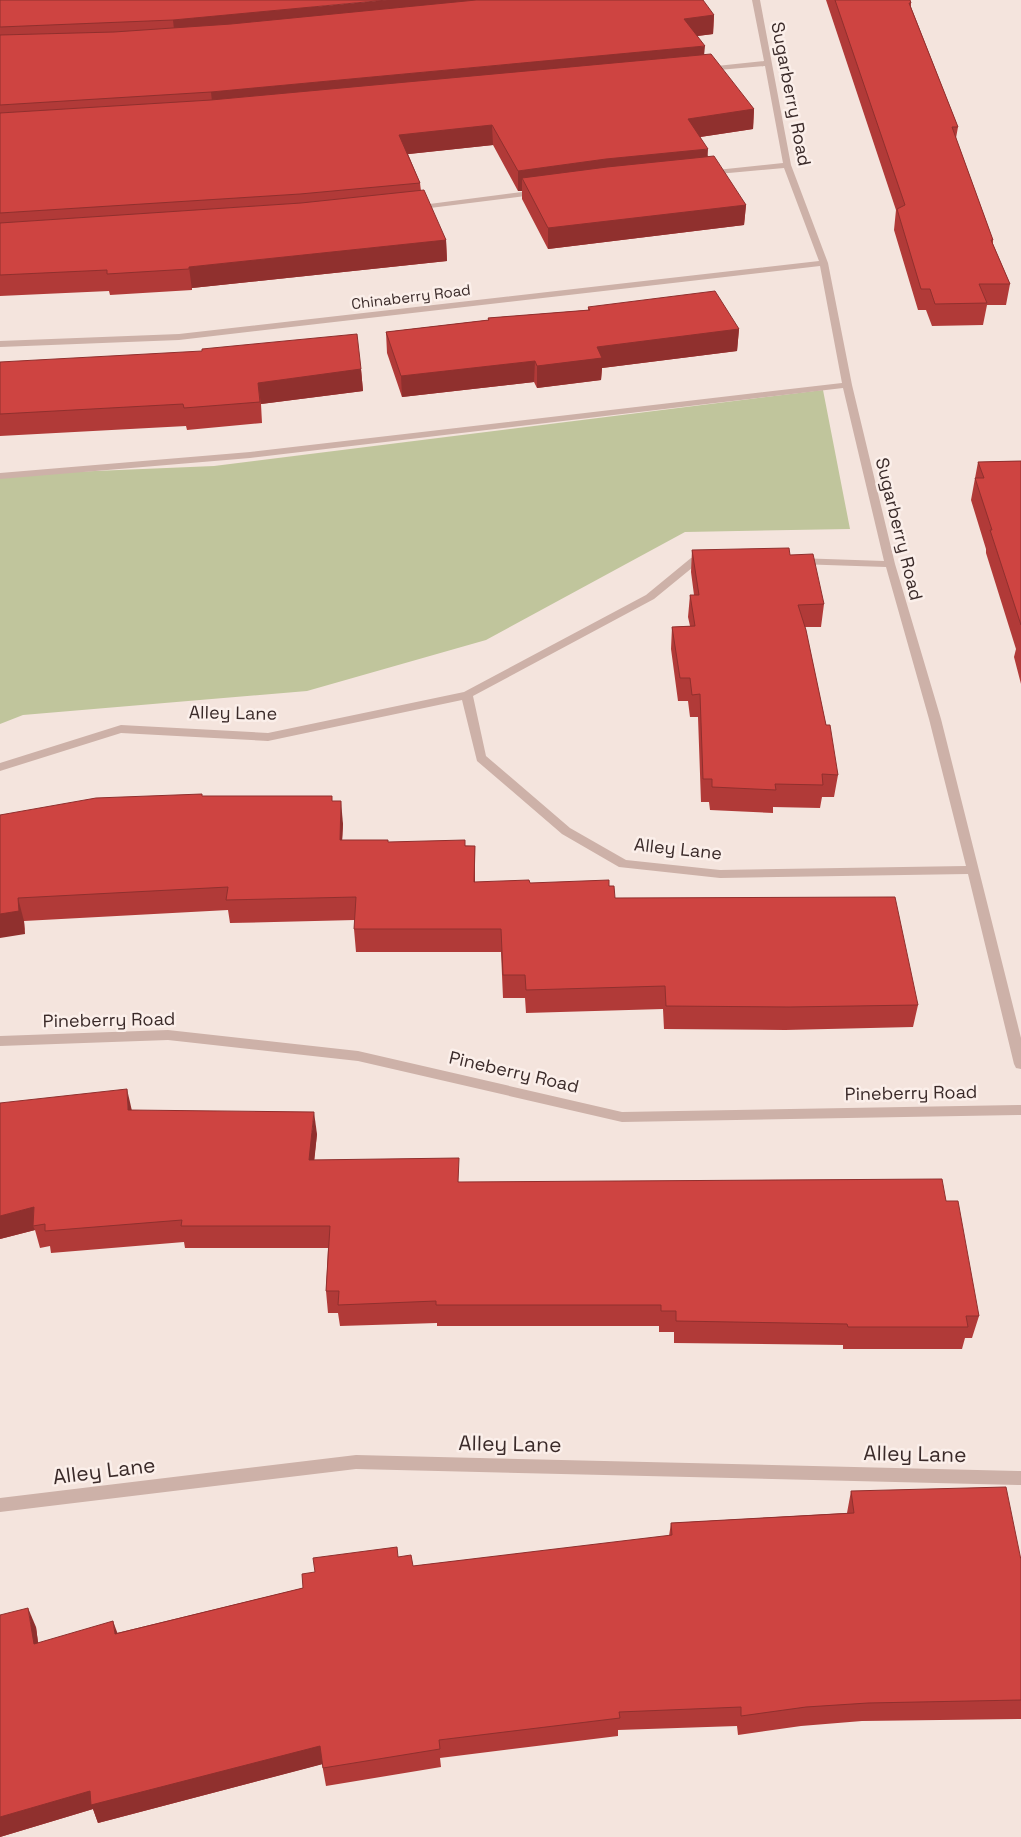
<svg xmlns="http://www.w3.org/2000/svg" width="1021" height="1837" font-family="'Space Grotesk',sans-serif">
<rect width="100%" height="100%" fill="#f4e4dd"/>
<path fill="#c0c59c" d="M823,390L850,529L685,532L486,640L307,691L23,715L0,724V475L214,466Z"/>
<g fill="none" stroke-linecap="round" stroke-linejoin="round">
<g fill="#cdb1a8" fill-rule="evenodd">
<path d="M752,0H760L791,165L828,263L852,385L895,564L941,719L1021,1038V1069L1016,1068L1014,1064L968,874L720,878L619,867L562,834L477,761L462,700L268,741L121,733L0,771V763L121,725L268,733L464,692L646,595L691,558L711,557L712,559L711,561L698,563L654,599L473,696L486,756L570,828L626,860L720,870L966,866L929,719L886,567L797,564L792,561L797,558L884,561L843,388L250,458L0,479V473L250,452L842,383L820,266L179,340L0,347V341L179,334L819,261L784,168L707,175L703,173L707,171L783,163L765,66L707,71L703,69L707,67L764,61Z"/>
<path d="M538,190L542,192L541,194L414,210L410,208L414,206Z"/>
<path d="M168,1030L358,1051L622,1112L1021,1105V1115L622,1122L358,1061L168,1040L0,1046V1036Z"/>
<path d="M356,1455L1021,1471V1485L356,1469L0,1512V1498Z"/>
</g>
</g>
<g fill="#b13a38">
<path d="M0,0L714,15L713,34L697,36L704,54L754,109L753,129L700,137L708,157L746,205L744,225L548,249L522,199V191H518L493,145L408,154L420,183L421,191L446,240L447,261L192,288V290L110,295L109,291L0,296Z"/>
<path d="M826,0H910L911,3V7L958,127L956,138L993,240V244L1010,284L1006,305H987L983,325L932,326L926,310H918L894,230L896,210Z"/>
<path d="M588,307L739,329L737,351L602,368L601,380L537,388L534,382L402,397L387,353L386,332L488,320V318L588,310Z"/>
<path d="M0,362L361,369L363,391L261,404L262,423L187,430L186,426L0,436Z"/>
<path d="M1021,461V684L1014,657L1016,649L986,553V549L971,500L978,462Z"/>
<path d="M692,550L790,555L824,604L821,627H805L826,725L838,775L834,797H822L820,808L773,807V813L710,810L709,802H701L698,717H690L688,701H678L671,649L672,627L690,626L688,617L690,595H694L691,572Z"/>
<path d="M202,794V796L332,801L343,824L342,840L475,846V882L530,883L609,886L615,898L918,1005L913,1027L785,1030L664,1029L663,1009L526,1013L525,998H503L501,952H356L354,929L355,920L230,923L228,910L24,921L25,934L0,815Z"/>
<path d="M0,1103L132,1110L317,1134L314,1160L460,1182L946,1201L979,1316L972,1338H965L962,1349H843V1345L674,1343V1332H659V1326H437V1323L340,1326L338,1313H328L326,1291L328,1248H185L184,1242L51,1253L50,1246L40,1248L35,1230L0,1239Z"/>
<path d="M851,1491L1021,1560V1719L862,1721L801,1726L738,1735L737,1726L618,1730V1736L440,1758L441,1767L326,1786L322,1764L98,1823L93,1809L0,1837V1615L36,1627L38,1643L117,1633L303,1588L398,1557L413,1566L669,1536L671,1523L847,1513Z"/>
</g>
<g fill="#90302e">
<path d="M387,0H590L175,39L173,20Z"/>
<path d="M714,15L713,34L682,38L684,19Z"/>
<path d="M705,46L703,65L213,112L211,92Z"/>
<path d="M754,109L753,129L687,139L688,119Z"/>
<path d="M492,125L493,145L400,155L399,135Z"/>
<path d="M708,149L707,169L522,178V191H518V171L606,159Z"/>
<path d="M746,205L744,225L548,249V228Z"/>
<path d="M446,240L447,261L192,288V290L189,267Z"/>
<path d="M739,329L737,351L602,368L601,380L537,388V366L597,347Z"/>
<path d="M535,361L534,382L402,397L401,376Z"/>
<path d="M361,369L363,391L261,404L258,383Z"/>
<path d="M341,801L343,824L341,862L340,840Z"/>
<path d="M475,846V905L474,882Z"/>
<path d="M18,898L24,921L25,934L0,938V914Z"/>
<path d="M127,1089L132,1111L128,1110Z"/>
<path d="M314,1112L317,1134L312,1183L309,1160Z"/>
<path d="M34,1207L33,1226L35,1230L0,1239V1216Z"/>
<path d="M28,1608L36,1627L41,1664L34,1644Z"/>
<path d="M113,1621L120,1640L115,1634Z"/>
<path d="M320,1746L323,1764L98,1823L93,1809L0,1837V1817L90,1791Z"/>
</g>
<g fill="#ce4441" stroke="#90302e">
<path d="M0,0H387L173,20L0,27Z"/>
<path d="M476,0H703L714,15L684,19L705,46L211,92L0,105V35L114,32L231,24Z"/>
<path d="M835,0H910L911,3H909L958,127H952L993,240H991L1010,284H979L987,303L935,304L930,289H921L897,209L905,205Z"/>
<path d="M711,54L754,109L688,119L708,149L606,159L518,171L492,125L399,135L420,183L300,194L0,213V113L211,100Z"/>
<path d="M714,156L746,205L548,228L522,178L607,167Z"/>
<path d="M424,190L446,240L189,267V269L107,274V270L0,275V223L301,203Z"/>
<path d="M715,291L739,329L597,347L602,358L537,366L535,361L401,376L386,332L489,320L488,318L590,310L588,307Z"/>
<path d="M357,334L361,369L258,383L260,402L184,408L183,404L0,414V362L202,351V349Z"/>
<path d="M1021,461V625L990,530H992L975,478H984L978,462Z"/>
<path d="M789,548L790,555L813,554L824,604L798,605L806,630L826,725H830L838,775L822,774L823,785L775,784L776,790L712,787V779H703L700,694L692,695L690,678H680L672,627L695,626L690,595H699L692,550Z"/>
<path d="M202,794V796H332V801H341L340,840H388V842L465,840V846H475L474,882L529,880L530,883L609,880V886H614L615,898L895,897L918,1005L789,1007L666,1006L665,986L526,990L525,975H503L501,929H354L356,897L226,900L228,887L18,898L19,911L0,914V815L96,798Z"/>
<path d="M127,1089L128,1110L314,1112L309,1160L459,1158L458,1182L942,1179L946,1201H958L979,1316H966L968,1327H848L847,1324L676,1321V1311H661V1305H436V1301L338,1305L339,1291H326L330,1226H181L182,1220L45,1231V1224L33,1226L34,1207L0,1216V1103Z"/>
<path d="M1006,1487L1021,1560V1700L868,1703L806,1707L741,1716V1707L619,1712L620,1718L439,1740L440,1749L323,1768L320,1746L91,1805L90,1791L0,1817V1615L28,1608L34,1644L113,1621L115,1634L303,1588L302,1574L315,1572L313,1558L397,1547L398,1557L411,1555L413,1566L672,1535L671,1523L854,1513L851,1491Z"/>
</g>
<g text-anchor="middle" stroke-width="5" stroke-linejoin="round" paint-order="stroke">
<g font-size="15" fill="#3a2a29" stroke="#fbefea">
<text transform="translate(411 297) rotate(-7)" y="5">Chinaberry Road</text>
</g>
<g font-size="18" fill="#3a2a29" stroke="#fbefea">
<text transform="translate(791 94) rotate(79)" y="6">Sugarberry Road</text>
<text transform="translate(899 529) rotate(76)" y="6">Sugarberry Road</text>
<text transform="translate(233 713) rotate(1)" y="6">Alley Lane</text>
<text transform="translate(678 849) rotate(6)" y="6">Alley Lane</text>
<text transform="translate(109 1020) rotate(-1)" y="6">Pineberry Road</text>
<text transform="translate(514 1072) rotate(13)" y="6">Pineberry Road</text>
<text transform="translate(911 1093) rotate(-1)" y="6">Pineberry Road</text>
</g>
<g font-size="21" fill="#3a2a29" stroke="#fbefea">
<text transform="translate(510 1444) rotate(1)" y="7">Alley Lane</text>
<text transform="translate(915 1454) rotate(1)" y="7">Alley Lane</text>
<text transform="translate(104 1471) rotate(-7)" y="7">Alley Lane</text>
</g>
</g>
</svg>
